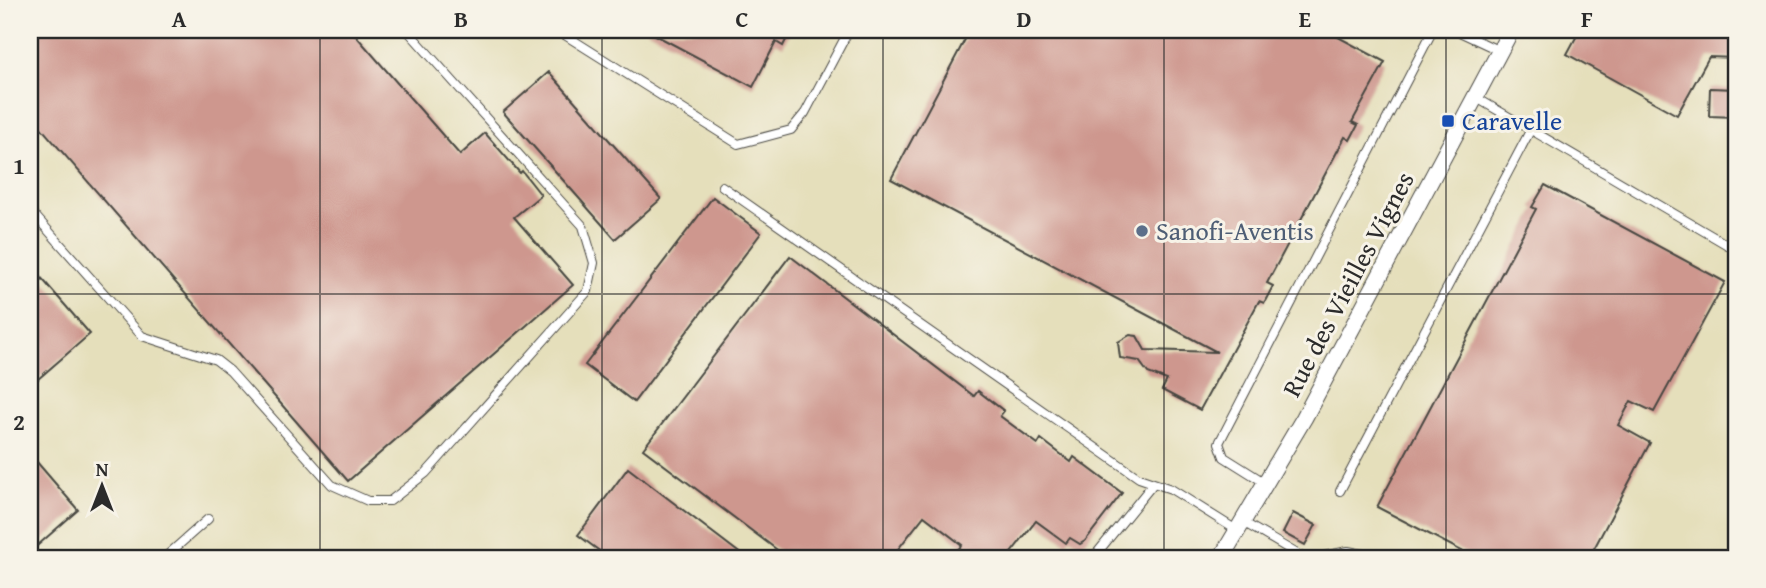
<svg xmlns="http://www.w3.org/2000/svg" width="1766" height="588" font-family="'Gentium Book Plus',serif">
<rect width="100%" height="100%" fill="#f7f3e8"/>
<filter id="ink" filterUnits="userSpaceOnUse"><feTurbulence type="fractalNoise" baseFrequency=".0143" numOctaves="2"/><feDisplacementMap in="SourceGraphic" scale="14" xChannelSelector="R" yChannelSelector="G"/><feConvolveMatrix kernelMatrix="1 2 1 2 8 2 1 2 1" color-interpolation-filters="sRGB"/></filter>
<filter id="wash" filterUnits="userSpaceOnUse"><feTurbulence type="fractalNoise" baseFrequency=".00686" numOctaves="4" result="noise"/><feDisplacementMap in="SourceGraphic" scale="28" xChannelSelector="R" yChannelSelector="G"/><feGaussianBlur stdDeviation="1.57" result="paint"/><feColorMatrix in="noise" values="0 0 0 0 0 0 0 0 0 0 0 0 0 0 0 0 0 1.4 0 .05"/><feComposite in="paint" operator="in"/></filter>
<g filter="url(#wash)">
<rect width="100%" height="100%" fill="#e5dfbb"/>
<g id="blocks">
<g fill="#ce978e">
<path d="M30,30H351L460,155L485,133L520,173L522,171L541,195L514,217L573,285L348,481L30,115Z"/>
<path d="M646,30H791L783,46L776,42L753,87Z"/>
<path d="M970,30H1325L1385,62L1352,122L1358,125L1350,140L1345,137L1267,283L1273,286L1264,303L1259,301L1200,410L1162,390L1167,380L1148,373L1139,361L1120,358L1118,342L1130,335L1137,336L1145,350L1217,352L891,179Z"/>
<path d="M1580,30H1736V58L1709,57L1677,115L1567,54Z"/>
<path d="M549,72L661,199L615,239L503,112Z"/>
<path d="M1710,88L1736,89V117L1709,116Z"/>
<path d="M1545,185L1725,282L1654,412L1631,401L1618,425L1650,443L1589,558H1475L1377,507L1536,209L1532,207Z"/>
<path d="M713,197L761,233L634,402L585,365Z"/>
<path d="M790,256L974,396L978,391L1004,411L1000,416L1038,444L1041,439L1071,462L1074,457L1122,493L1085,541L1080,544L1070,538L1066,543L1036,521L1007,558H951L962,545L924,516L891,558H788L643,449Z"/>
<path d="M38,274L90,334L30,386V281Z"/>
<path d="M30,454L78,510L30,552Z"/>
<path d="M628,468L746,558H609L578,535Z"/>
<path d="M1293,513L1316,525L1305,545L1283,533Z"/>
</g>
</g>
</g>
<g filter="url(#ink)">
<use href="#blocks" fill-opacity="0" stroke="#474641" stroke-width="2"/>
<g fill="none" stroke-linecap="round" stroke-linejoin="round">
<g stroke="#474641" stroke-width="10">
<g id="service">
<path d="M557,30L738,144L791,130L805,113L849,30"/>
<path d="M1455,30L1500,51"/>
<path d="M1475,97L1736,250"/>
<path d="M722,186L1139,478L1171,489L1238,531"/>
<path d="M30,210L142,336L216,360L230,371L332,485L368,501H390L426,473L588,291L594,263L583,226L407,30"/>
<path d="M1267,484L1224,457L1219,443L1433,30"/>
<path d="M1340,491L1531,129"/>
<path d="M1243,522L1304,558"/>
<path d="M164,558L208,519"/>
<path d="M1093,558L1153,484"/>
<path d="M1314,558L1348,551L1383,558"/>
</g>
</g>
<g stroke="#474641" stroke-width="18">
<path id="minor" d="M1221,558L1304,418L1511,30"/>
</g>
<use href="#service" stroke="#fff" stroke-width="8"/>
<use href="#minor" stroke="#fff" stroke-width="16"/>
</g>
</g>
<path fill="none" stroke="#2b2b2b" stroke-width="2" stroke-opacity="0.55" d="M320,30V558M602,30V558M883,30V558M1164,30V558M1446,30V558M30,294H1736"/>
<rect fill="#1a4fb4" stroke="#f7f3e8" stroke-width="2.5" x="1441" y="114" width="14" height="14" rx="3.5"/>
<circle fill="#5c6f8a" stroke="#f7f3e8" stroke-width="2.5" cx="1142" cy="231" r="7"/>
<g text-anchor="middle" stroke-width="6" stroke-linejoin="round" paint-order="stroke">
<g font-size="26" fill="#164399" stroke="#f7f3e8" text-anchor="start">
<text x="1462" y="130">Caravelle</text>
</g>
<g font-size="26" fill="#4e5e75" stroke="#f7f3e8" text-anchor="start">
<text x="1156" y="240">Sanofi-Aventis</text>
</g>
<g font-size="26" fill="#2b2b2b" stroke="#f7f3e8">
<text transform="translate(1348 284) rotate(-62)" y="9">Rue des Vieilles Vignes</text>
</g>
</g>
<rect width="1766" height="588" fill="none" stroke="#f7f3e8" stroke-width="77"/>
<g transform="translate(102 486)" stroke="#f7f3e8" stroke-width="5" paint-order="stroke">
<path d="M0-5L12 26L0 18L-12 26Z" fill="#2b2b2b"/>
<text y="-10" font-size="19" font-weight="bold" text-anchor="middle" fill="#2b2b2b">N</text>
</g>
<rect x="38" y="38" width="1690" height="512" fill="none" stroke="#2b2b2b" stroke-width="2.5"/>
<g font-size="23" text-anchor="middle" font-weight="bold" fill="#2b2b2b">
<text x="179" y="27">A</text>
<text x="461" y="27">B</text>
<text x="742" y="27">C</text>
<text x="1024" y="27">D</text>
<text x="1305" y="27">E</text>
<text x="1587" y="27">F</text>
<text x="19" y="174">1</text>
<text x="19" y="430">2</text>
</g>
</svg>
